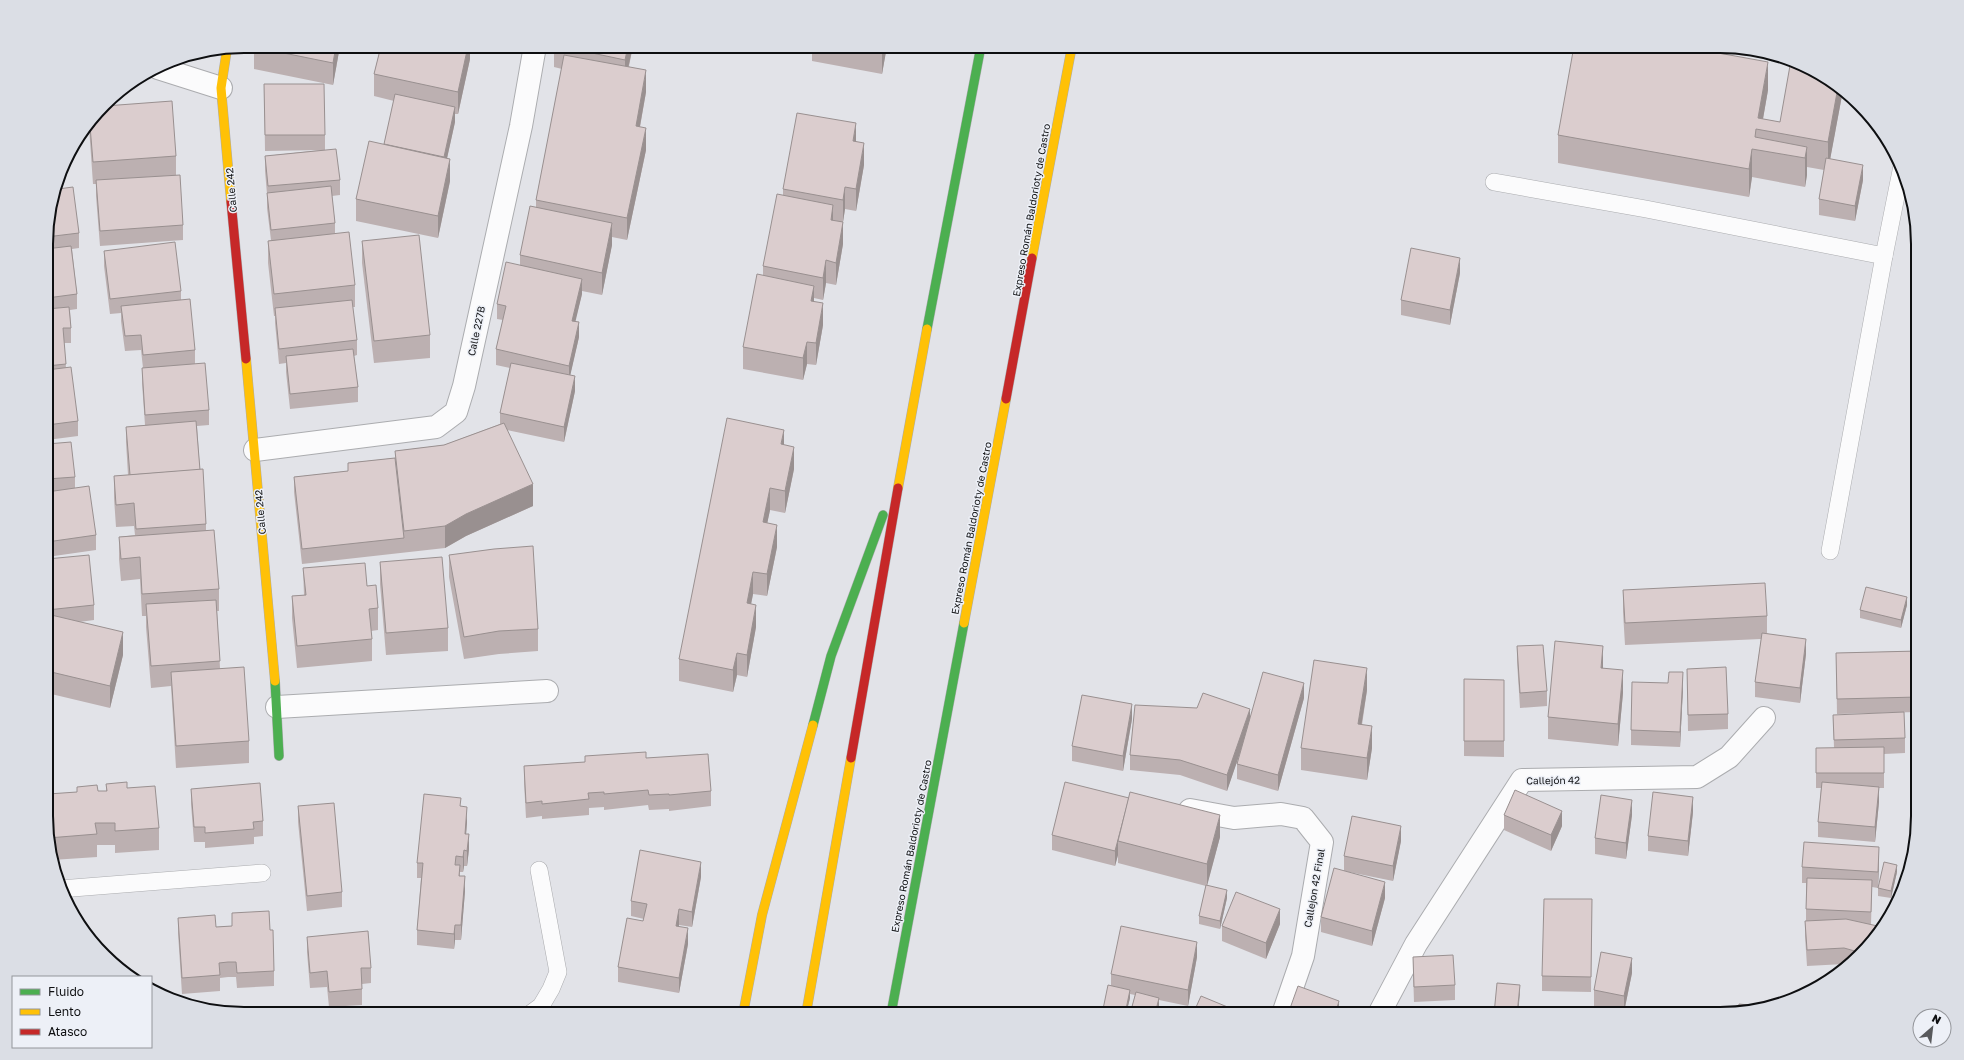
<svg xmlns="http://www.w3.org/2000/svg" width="1964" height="1060" font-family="'Golos Text',sans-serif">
<rect width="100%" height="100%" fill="#e2e3e8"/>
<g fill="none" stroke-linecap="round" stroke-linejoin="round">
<g stroke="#abacaf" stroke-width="18">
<g id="lane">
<path d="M1494,182L1646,209L1884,256L1902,166"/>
<path d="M1830,551L1884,256"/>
<path d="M60,889L262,873"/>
<path d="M530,1014L541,1006L551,989L558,972L539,870"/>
</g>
</g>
<g stroke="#abacaf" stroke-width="24">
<g id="street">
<path d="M158,68L221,88"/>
<path d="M255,450L436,427L456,412L464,386L521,126L535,46"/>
<path d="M277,707L547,691"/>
<path d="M1190,810L1234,818L1281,814L1303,818L1322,842L1303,956L1283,1014"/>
<path d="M1379,1014L1416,944L1522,780L1697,777L1729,757L1764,718"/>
</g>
</g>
<g stroke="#abacaf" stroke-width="10">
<g id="fast">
<path d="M927,329L981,46"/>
<path d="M275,681L279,756"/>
<path d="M813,725L831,656L883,515"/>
<path d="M891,1014L964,623"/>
</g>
</g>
<g stroke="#abacaf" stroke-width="10">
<g id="slow">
<path d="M227,49L221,88L231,201"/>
<path d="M1032,258L1072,46"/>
<path d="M246,359L275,681"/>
<path d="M898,488L927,329"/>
<path d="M964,623L1006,399"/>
<path d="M743,1014L762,915L813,725"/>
<path d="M806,1014L851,758"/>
</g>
</g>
<g stroke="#abacaf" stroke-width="10">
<g id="jam">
<path d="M231,201L246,359"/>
<path d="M1006,399L1032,258"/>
<path d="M851,758L898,488"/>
</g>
</g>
<use href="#lane" stroke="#fbfbfc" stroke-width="17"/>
<use href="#street" stroke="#fbfbfc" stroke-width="22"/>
<use href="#fast" stroke="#4caf50" stroke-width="9"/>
<use href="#slow" stroke="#ffc107" stroke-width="9"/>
<use href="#jam" stroke="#c62828" stroke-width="9"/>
</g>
<g fill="#bcb0b1">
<path d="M254,46H340L333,85L254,69Z"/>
<path d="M381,46H477L475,54L470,53V59L458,114H455V122L447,158L450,181L438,238L356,221V199L384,144L394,101L374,96V74Z"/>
<path d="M554,46H633L629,66L646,92L640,127L646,150L627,240L612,237V245L602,295L582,291V294L575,321L579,337L570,375L575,391L564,442L507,430L533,506L466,536L445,548L302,564L294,492V477L348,471V463L395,458V451L444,445L500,424V413L510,368L496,365V349L503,320L497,319V304L520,265V255L536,207V200L562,69L554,67Z"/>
<path d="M812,46H887L882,74L812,61Z"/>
<path d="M1684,46H1720L1747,49L1746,56L1724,53V54L1768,90L1763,119L1780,122L1843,90L1830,159L1863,180L1855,221L1819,215V199L1824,170L1807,167V175L1805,187L1752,177L1749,197L1558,163V135Z"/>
<path d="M264,84L325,135V150L340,180V195L332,196L335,223V233L355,285V307H352L357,340V355L354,356L358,387V402L290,409L286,372V363L279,364L275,323V316H274L268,263V241L271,240L267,208V194L265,171V156L321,150L265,151Z"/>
<path d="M105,106L176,156V175L183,225V240L100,246L96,196V184H93L89,127Z"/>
<path d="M856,141L864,165L856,211L845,209L843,222V244L836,285L826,283L823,300L814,298V301L823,325L816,365L807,364L803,380L743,369V347L763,276V266L783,195V189Z"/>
<path d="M58,187V189L79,233V248L72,249L77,294V309L70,310L71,328V343H64L66,368L78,421V436L47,440L46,231Z"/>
<path d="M362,241L430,335V358L374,363L362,263Z"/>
<path d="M104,251L181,291V299L195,350V364L209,410V425L197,426L200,470L206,524V530L219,589V611H217L220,668L249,741V763L176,768L171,686L151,688L146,627V616H142L140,579L121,581L119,559V537L135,535L134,526L116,527L114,498V476L128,475L126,442V427L145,425L142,383V368H143L141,350L125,351L121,321V313L110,314L104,266Z"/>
<path d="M1460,273L1450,325L1401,315V300Z"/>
<path d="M47,444L75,477V488L96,535V550L47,557Z"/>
<path d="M784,445L794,469L785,513L770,510L767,523L777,547L767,596L753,594L751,604L756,627L747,677L737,675L733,692L679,681V659Z"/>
<path d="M449,555L538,629V651L499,654L464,659L449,577Z"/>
<path d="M47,559L94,605V620L79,622L123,655L110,708L47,693Z"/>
<path d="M380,562L448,628V651L386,655L380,584Z"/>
<path d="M303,568L378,608V630L371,631L372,639V661L297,668L292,618V596L304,595Z"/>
<path d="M1623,590L1767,616V633L1806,654L1800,703L1755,697V682L1761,639L1625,645L1623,612Z"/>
<path d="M1907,605L1901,628L1860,618V610Z"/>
<path d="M1517,646L1547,691V706L1520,708L1517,661Z"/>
<path d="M1918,651V712L1837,714L1836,653Z"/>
<path d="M1603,668L1623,693L1618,746L1548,739V717Z"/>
<path d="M1687,669L1728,714V729L1688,731Z"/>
<path d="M1464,679L1504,680V757L1464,756Z"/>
<path d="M1683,688L1680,747L1631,745V730Z"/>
<path d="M1367,690L1362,725L1372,748L1367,780L1301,770V748Z"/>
<path d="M1304,698L1278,791L1237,779V764L1243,743L1227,791L1180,775L1130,770V755L1250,720Z"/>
<path d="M1833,715L1905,738V753L1884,754V788H1879V802L1875,842L1818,837V822L1821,788H1816V748H1834Z"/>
<path d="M1132,719L1123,771L1072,761V746Z"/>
<path d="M646,758L711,791V806L669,811V809L649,810L648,805L604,810V807L589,808V815L542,819V816L526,818L524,782V766Z"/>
<path d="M106,784L127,788L159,828V850L115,853V845H97V857L52,860L48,842V794L106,791Z"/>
<path d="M191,789L263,821V836L254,837V844L205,848V842H194L191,804Z"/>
<path d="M298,806L342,892V907L307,911L298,822Z"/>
<path d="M461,806L467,822L466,834L469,849L467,866H464L463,872H460V876L465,891L461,940H455L454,949L417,945V930L421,878H417V863Z"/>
<path d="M1693,812L1688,856L1648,851V836Z"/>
<path d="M1504,815L1562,826L1551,851L1504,830Z"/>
<path d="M1632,815L1626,859L1595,854V838Z"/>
<path d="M1052,835L1220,837L1207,885L1227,898L1220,929L1199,924V916L1206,886L1118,863V855L1115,866L1052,850Z"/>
<path d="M1401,841L1393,881L1344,871V856Z"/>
<path d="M1879,862L1878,888L1872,887L1871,925L1869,947L1848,965L1844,964L1807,966L1805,936V921H1806V883H1802V867Z"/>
<path d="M1897,872L1891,898L1878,896V888Z"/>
<path d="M701,877L692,927L679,925L678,927L688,944L679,993L618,982V967L643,921L644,919L631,916V901Z"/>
<path d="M1385,898L1372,946L1321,932V917Z"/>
<path d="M1592,899L1591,992L1542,991V976Z"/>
<path d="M232,913L270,930L274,971V986L237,988L236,977H228L220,978V991L182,994L178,933V918L216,927L232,926Z"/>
<path d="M1280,924L1266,959L1222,941V926Z"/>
<path d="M307,937L371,968V983L362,984V1005L329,1007L327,987L310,988L307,952Z"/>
<path d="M1197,957L1188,1006L1159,1000V1006L1157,1014H1130L1135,995L1130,994V998L1126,1014H1102L1111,986V974Z"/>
<path d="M1413,957L1455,985V1000L1414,1002L1413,972Z"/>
<path d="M1632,973L1624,1012L1594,1006V990Z"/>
</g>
<g fill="#999090">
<path d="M336,46H340L333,85V63Z"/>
<path d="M468,46H470V59L458,114V92Z"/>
<path d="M475,46H477L475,54Z"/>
<path d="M628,46H633L625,82V60Z"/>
<path d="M883,46H887L882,74V52Z"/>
<path d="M1721,46L1724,47V53L1721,72Z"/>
<path d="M1768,62V90L1761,130L1758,118Z"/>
<path d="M646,70V92L636,148V126Z"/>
<path d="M1838,87L1843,90L1828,171V142Z"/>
<path d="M455,107V122L444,172V157Z"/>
<path d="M856,123V145L853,141Z"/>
<path d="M646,128V150L627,240V218Z"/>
<path d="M864,143V165L856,211V189Z"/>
<path d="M1807,147V175L1805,187V158Z"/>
<path d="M1752,149V177L1749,197V169Z"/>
<path d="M450,159V181L438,238V216Z"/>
<path d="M1863,165V180L1855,221V206Z"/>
<path d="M845,187V209L843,222V200Z"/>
<path d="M833,205V227L831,220Z"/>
<path d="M843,222V244L836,285V263Z"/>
<path d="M612,223V245L602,295V273Z"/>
<path d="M1460,258V273L1450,325V310Z"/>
<path d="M826,260V283L823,300V278Z"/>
<path d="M582,279V294L572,336V321Z"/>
<path d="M814,286V308L811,301Z"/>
<path d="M823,303V325L816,365V343Z"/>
<path d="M579,322V337L569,381V366Z"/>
<path d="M807,342V364L803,380V358Z"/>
<path d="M575,376V391L564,442V427Z"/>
<path d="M784,430V452L781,444Z"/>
<path d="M794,447V469L785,513V491Z"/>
<path d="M533,484V506L466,536L445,548V526L466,514Z"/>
<path d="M770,488V510L763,544V522Z"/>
<path d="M777,525V547L767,596V574Z"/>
<path d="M753,572V594L747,625V603Z"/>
<path d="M1907,597V605L1901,628V620Z"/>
<path d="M756,605V627L747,677V655Z"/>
<path d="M123,632V655L110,708V686Z"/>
<path d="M1806,639V654L1800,703V688Z"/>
<path d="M1603,646V669L1601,668Z"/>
<path d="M737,653V675L733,692V670Z"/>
<path d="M1367,668V690L1358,746V724Z"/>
<path d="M1623,670V693L1618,746V724Z"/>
<path d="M1683,672V688L1680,747V732Z"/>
<path d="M1304,683V698L1278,791V775Z"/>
<path d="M1132,704V719L1123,771V756Z"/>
<path d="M1250,709V724L1227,791V775Z"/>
<path d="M1372,726V748L1367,780V758Z"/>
<path d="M1879,787V802L1875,842V827Z"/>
<path d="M1693,797V812L1688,856V841Z"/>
<path d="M1129,798L1118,841V855L1115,866V851Z"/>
<path d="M1632,800V815L1626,859V843Z"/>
<path d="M467,807V822L465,849V834Z"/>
<path d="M1562,811V826L1551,851V835Z"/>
<path d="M1220,815V837L1207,886V864Z"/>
<path d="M1401,826V841L1393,881V866Z"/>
<path d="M469,834V849L467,866V851Z"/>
<path d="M1879,847V862L1878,888V872Z"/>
<path d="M464,850V866L463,872V857Z"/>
<path d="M701,862V877L692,927V912Z"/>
<path d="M1897,865V872L1891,898V891Z"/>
<path d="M465,876V891L461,940V925Z"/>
<path d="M1385,882V898L1372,946V931Z"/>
<path d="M1227,890V898L1220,929V921Z"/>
<path d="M679,909V925L676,941V926Z"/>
<path d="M1280,909V924L1266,959V943Z"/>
<path d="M455,925V940L454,949V934Z"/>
<path d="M688,928V944L679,993V978Z"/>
<path d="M1197,942V957L1188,1006V990Z"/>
<path d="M1632,958V973L1624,1012V996Z"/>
<path d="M1520,985V993L1518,1014H1517Z"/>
<path d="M1130,990V998L1126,1014H1125Z"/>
<path d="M1159,998V1006L1157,1014H1155Z"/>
<path d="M1339,1001V1014H1335Z"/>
</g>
<g fill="#dbcdce" stroke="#999090">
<path d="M254,46H336L333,63L254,47Z"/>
<path d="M381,46H468L458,92L374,74Z"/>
<path d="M559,46H628L625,60Z"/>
<path d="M851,46H883L882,52Z"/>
<path d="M1574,46H1680L1768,62L1758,118L1780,122L1791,60L1808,66L1838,87L1828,142L1756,129L1755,137L1807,147L1805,158L1752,149L1749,169L1558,135Z"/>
<path d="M564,55L646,70L636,126L646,128L627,218L536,200Z"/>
<path d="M264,84H324L325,135H265Z"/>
<path d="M395,94L455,107L444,157L384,144Z"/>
<path d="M172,101L176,156L93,162L90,126L105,106Z"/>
<path d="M797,113L856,123L853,141L864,143L856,189L845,187L843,200L783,189Z"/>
<path d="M369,141L450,159L438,216L356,199Z"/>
<path d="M336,149L340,180L268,186L265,156Z"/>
<path d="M1826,158L1863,165L1855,206L1819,199Z"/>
<path d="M180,175L183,225L100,231L96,180Z"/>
<path d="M331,186L335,223L271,230L267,193Z"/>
<path d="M73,187L79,233L46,237V231L58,189Z"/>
<path d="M777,194L833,205L831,220L843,222L836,263L826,260L823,278L763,266Z"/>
<path d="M530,206L612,223L602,273L520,255Z"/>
<path d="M349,232L355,285L274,294L268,241Z"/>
<path d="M419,235L430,335L374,341L362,241Z"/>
<path d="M175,242L181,291L110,299L104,251Z"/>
<path d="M71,246L77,294L47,298L46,249Z"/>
<path d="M1411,248L1460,258L1450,310L1401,300Z"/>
<path d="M506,262L582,279L572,321L579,322L569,366L496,349L506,306L497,304Z"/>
<path d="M757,274L814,286L811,301L823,303L816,343L807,342L803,358L743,347Z"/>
<path d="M190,299L195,350L143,355L141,335L125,336L121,306Z"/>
<path d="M352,300L357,340L279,349L275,308Z"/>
<path d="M69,307L71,328H63L66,364L47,366V309Z"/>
<path d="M353,349L358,387L290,394L286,356Z"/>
<path d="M205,363L209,410L145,415L142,368Z"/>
<path d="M511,363L575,376L564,427L500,413Z"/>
<path d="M71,367L78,421L47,425V370Z"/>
<path d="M727,418L784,430L781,444L794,447L785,491L770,488L763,522L777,525L767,574L753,572L747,603L756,605L747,655L737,653L733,670L679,659Z"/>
<path d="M196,421L200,470L130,475L126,427Z"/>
<path d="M504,423L533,484L466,514L445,526L404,531L395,451L444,445Z"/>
<path d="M71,442L75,477L47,479V444Z"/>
<path d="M395,458L404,538L302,549L294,477L348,471V463Z"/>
<path d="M203,469L206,524L136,529L134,503L116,505L114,476Z"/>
<path d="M89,486L96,535L47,542V492Z"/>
<path d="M214,530L219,589L142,594L140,557L121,559L119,537Z"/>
<path d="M533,546L538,629L499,631L464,637L449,555L494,549Z"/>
<path d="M89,555L94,605L47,610V559Z"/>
<path d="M442,557L448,628L386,633L380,562Z"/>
<path d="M365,563L367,586L376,585L378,608L369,609L372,639L297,646L292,596L306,595L303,568Z"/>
<path d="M1765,583L1767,616L1625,623L1623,590Z"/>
<path d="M1866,587L1907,597L1901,620L1860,610Z"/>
<path d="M216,600L220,661L151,666L146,604Z"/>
<path d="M47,614L123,632L110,686L47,671Z"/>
<path d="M1762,633L1806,639L1800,688L1755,682Z"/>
<path d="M1555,641L1603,646L1601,668L1623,670L1618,724L1548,717Z"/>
<path d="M1543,645L1547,691L1520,693L1517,646Z"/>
<path d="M1918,651V697L1837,699L1836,653Z"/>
<path d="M1314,660L1367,668L1358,724L1372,726L1367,758L1301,748Z"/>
<path d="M244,667L249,741L176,746L171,672Z"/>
<path d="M1726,667L1728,714L1688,715L1687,669Z"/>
<path d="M1263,672L1304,683L1278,775L1237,764Z"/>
<path d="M1669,672H1683L1680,732L1631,730L1632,682L1668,683Z"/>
<path d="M1464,679L1504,680V741H1464Z"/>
<path d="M1203,693L1250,709L1227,775L1180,760L1130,755L1135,705L1197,708Z"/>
<path d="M1082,695L1132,704L1123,756L1072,746Z"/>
<path d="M1904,712L1905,738L1834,740L1833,715Z"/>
<path d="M1884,747V773H1816V748Z"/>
<path d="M646,752V758L708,754L711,791L669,795V794L649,795L648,790L604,794V792L588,793L589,799L542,804V801L526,803L524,766L585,762V756Z"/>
<path d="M127,782V788L155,786L159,828L115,831V823H95L97,834L48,838V794L77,792V787L97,785L98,791H107L106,784Z"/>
<path d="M1065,782L1129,798L1115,851L1052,835Z"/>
<path d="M1822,782L1879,787L1875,827L1818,822Z"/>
<path d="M260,783L263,821L253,822L254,829L205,833V827H194L191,789Z"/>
<path d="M1515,790L1562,811L1551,835L1504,815Z"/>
<path d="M1130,792L1220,815L1207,864L1118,841Z"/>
<path d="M1653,792L1693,797L1688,841L1648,836Z"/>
<path d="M424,794L461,798L460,806L467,807L465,834H469L467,851L464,850L463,857L456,856L455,865H460L459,876H465L461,925H455L454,934L417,930L423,863H417Z"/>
<path d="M1601,795L1632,800L1626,843L1595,838Z"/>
<path d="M1918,800V816L1916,828Z"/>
<path d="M334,803L342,892L307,896L298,806Z"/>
<path d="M1352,816L1401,826L1393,866L1344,856Z"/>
<path d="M1804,842L1879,847L1878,872L1802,867Z"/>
<path d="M640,850L701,862L692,912L679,909L676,926L688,928L679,978L618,967L627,918L643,921L647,904L631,901Z"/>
<path d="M1884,862L1897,865L1891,891L1878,888Z"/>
<path d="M1334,868L1385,882L1372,931L1321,917Z"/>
<path d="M1807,878L1872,880L1871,912L1806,909Z"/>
<path d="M1206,885L1227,890L1220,921L1199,916Z"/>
<path d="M1236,892L1280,909L1266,943L1222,926Z"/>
<path d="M1544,899H1592L1591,977L1542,976Z"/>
<path d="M269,911L270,930H273L274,971L237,973L236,962H228L219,963L220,975L182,978L178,918L215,915L216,927L232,926V913Z"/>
<path d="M1846,919L1882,927L1869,947L1862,953L1844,948L1807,950L1805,921Z"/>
<path d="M1121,926L1197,942L1188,990L1111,974Z"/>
<path d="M368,931L371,968H361L362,989L329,992L327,971L310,973L307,937Z"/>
<path d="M1601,952L1632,958L1624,996L1594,990Z"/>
<path d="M1453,955L1455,985L1414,987L1413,957Z"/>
<path d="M1497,983L1520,985L1517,1014H1494Z"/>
<path d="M1108,985L1130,990L1125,1014H1102Z"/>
<path d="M1298,986L1339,1001L1335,1014H1288Z"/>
<path d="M1136,992L1159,998L1155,1014H1130Z"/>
<path d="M1201,996L1242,1013L1241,1014H1193Z"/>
<path d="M1739,1004L1768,1007L1738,1013Z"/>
</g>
<g text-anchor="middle" stroke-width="3" stroke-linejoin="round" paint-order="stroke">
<g font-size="10" fill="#0e0f11" stroke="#edf0f7">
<text transform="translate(231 190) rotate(-95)" y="4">Calle 242</text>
<text transform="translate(1031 210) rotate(-80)" y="4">Expreso Román Baldorioty de Castro</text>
<text transform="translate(476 331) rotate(-78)" y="4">Calle 227B</text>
<text transform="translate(260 512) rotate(-95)" y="4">Calle 242</text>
<text transform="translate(971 528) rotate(-79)" y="4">Expreso Román Baldorioty de Castro</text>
<text transform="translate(1553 780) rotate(-1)" y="4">Callejón 42</text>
<text transform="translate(911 846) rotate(-79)" y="4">Expreso Román Baldorioty de Castro</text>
<text transform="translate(1314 888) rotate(-80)" y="4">Callejon 42 Final</text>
</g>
</g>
<path d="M0 0H1964V1060H0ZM244 53H1720A191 191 0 0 1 1911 244V816A191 191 0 0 1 1720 1007H244A191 191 0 0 1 53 816V244A191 191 0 0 1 244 53Z" fill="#dbdee5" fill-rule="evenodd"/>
<path fill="none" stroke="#0e0f11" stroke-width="2" d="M244 53H1720A191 191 0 0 1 1911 244V816A191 191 0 0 1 1720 1007H244A191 191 0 0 1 53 816V244A191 191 0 0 1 244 53Z"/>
<rect x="12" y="976" width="140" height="72" fill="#edf0f7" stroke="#94969b"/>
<rect x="20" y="989" width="20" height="6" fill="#4caf50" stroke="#94969b"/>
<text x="48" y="996" font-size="12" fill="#0e0f11">Fluido</text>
<rect x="20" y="1009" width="20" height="6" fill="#ffc107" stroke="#94969b"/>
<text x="48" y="1016" font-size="12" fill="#0e0f11">Lento</text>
<rect x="20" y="1029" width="20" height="6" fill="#c62828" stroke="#94969b"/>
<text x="48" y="1036" font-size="12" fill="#0e0f11">Atasco</text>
<g transform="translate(1932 1028) rotate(28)"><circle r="19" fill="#edf0f7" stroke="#94969b"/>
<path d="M0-3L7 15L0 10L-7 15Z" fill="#58595c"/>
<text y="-6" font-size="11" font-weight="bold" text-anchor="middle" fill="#0e0f11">N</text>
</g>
</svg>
